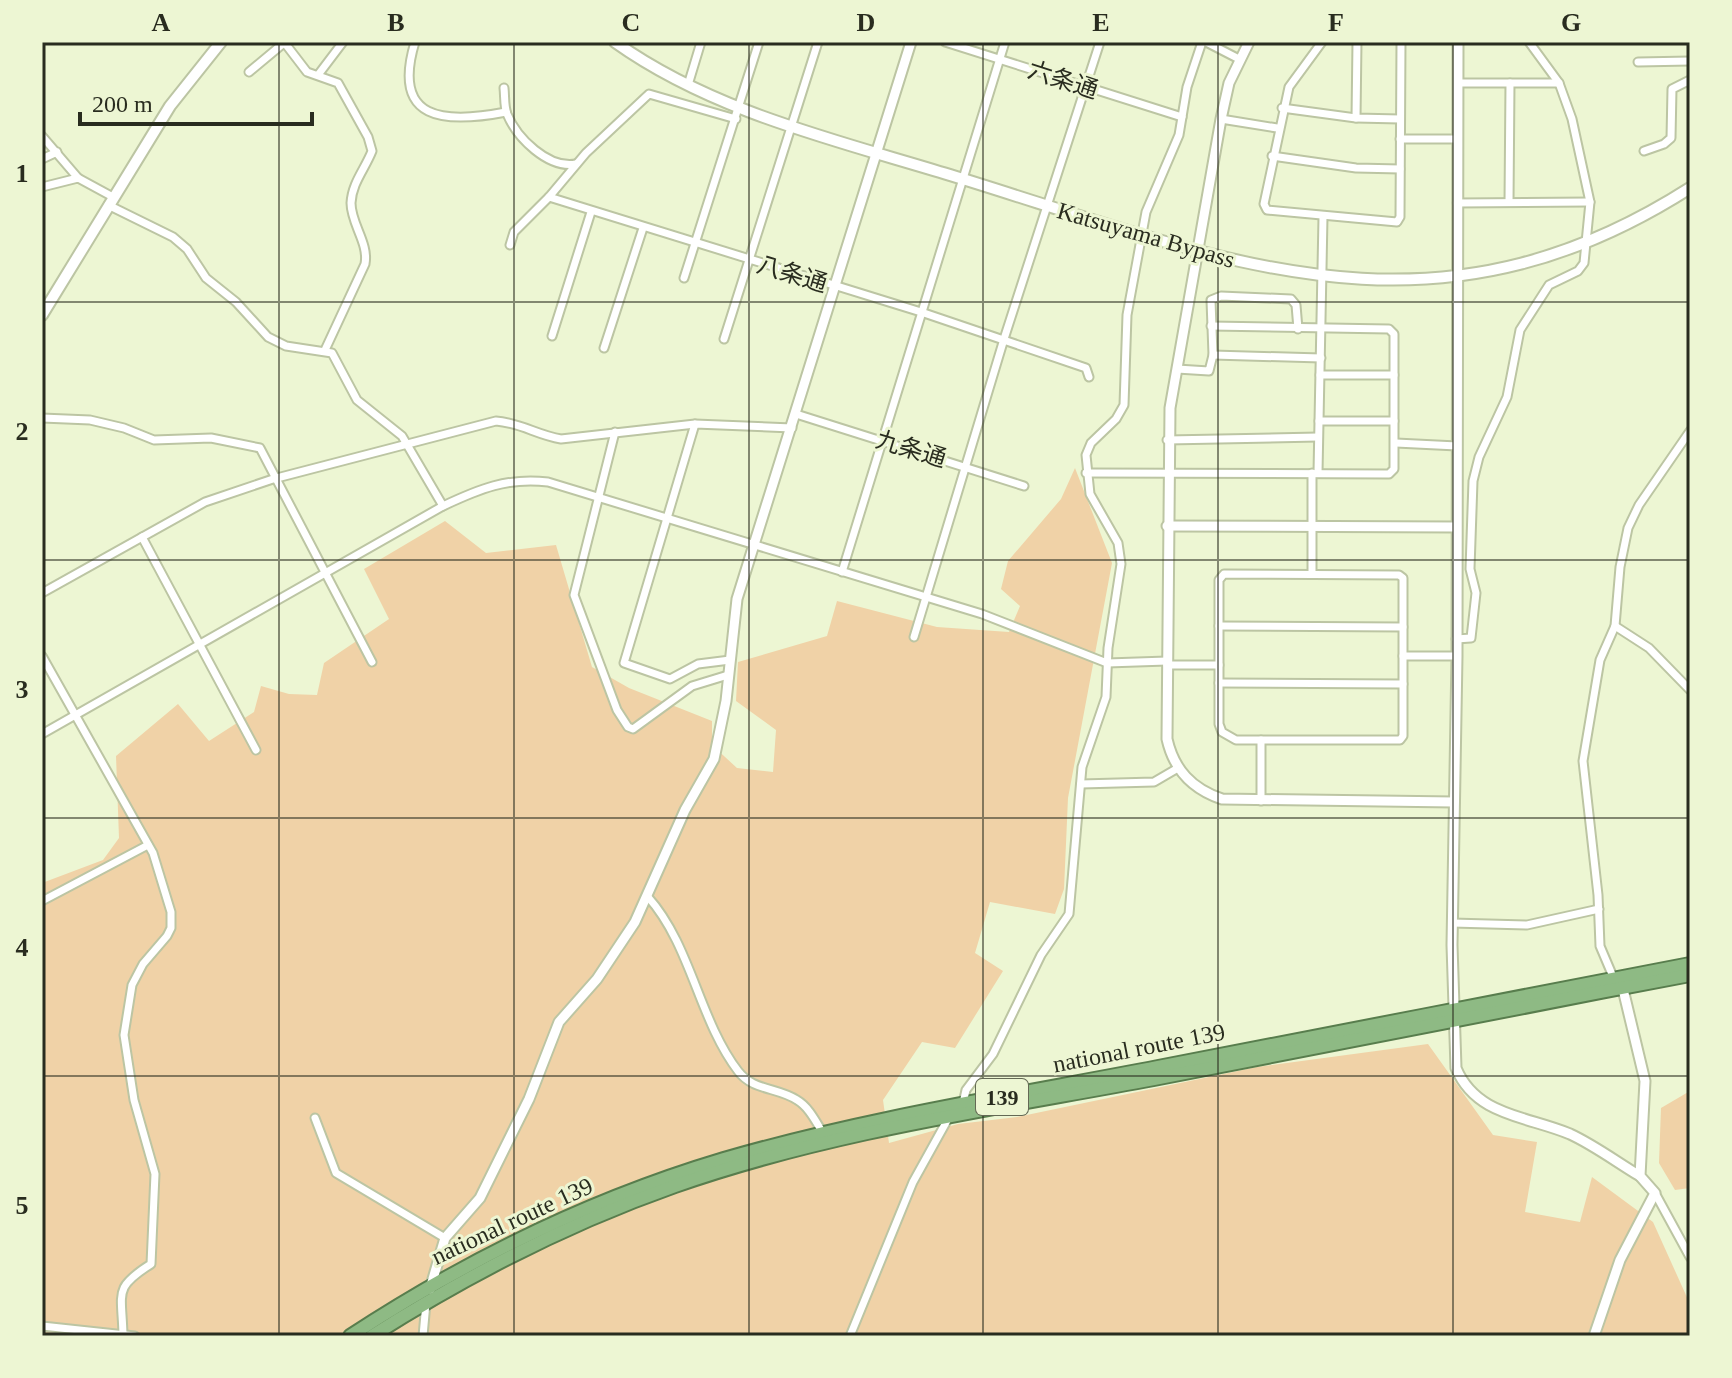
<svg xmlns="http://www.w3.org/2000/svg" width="1732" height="1378" font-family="'Times New Roman','Noto Sans JP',serif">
<rect width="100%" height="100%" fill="#edf6d3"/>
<g fill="#f0d2a7">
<path d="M1075,468L1112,563L1068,798L1064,889L1055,914L990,902L975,953L1003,971L955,1048L922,1042L883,1100L889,1143L958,1124L1017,1117L1257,1067L1428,1044L1493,1135L1537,1142L1525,1212L1580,1222L1592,1177L1653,1222L1690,1304V1336H42V883L103,860L119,838L116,756L178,704L209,741L254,712L261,686L289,694L317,695L324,663L389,619L364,569L445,521L486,553L556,545L592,667L629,688L712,721V745L737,768L773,772L776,730L736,701L738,662L827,636L837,601L937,627L1009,632L1020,606L1001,589L1008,561L1061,499Z"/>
<path d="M1690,1091V1188L1675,1190L1659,1163L1661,1108Z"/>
</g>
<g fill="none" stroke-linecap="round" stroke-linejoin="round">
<g stroke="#bcc5a3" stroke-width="11">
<g id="minor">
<path d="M284,42L307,72L338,83L368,137L372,151C365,169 352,183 351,203C351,224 369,243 365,264L325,350"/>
<path d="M415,42C391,121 444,124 506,112"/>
<path d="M945,42L1182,117"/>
<path d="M1206,42L1239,59"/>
<path d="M1322,42L1289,87L1264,204L1267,210L1397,222L1400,217L1401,42"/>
<path d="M1638,62L1690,61"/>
<path d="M249,72L285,42"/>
<path d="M318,75L343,42"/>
<path d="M1458,83H1559"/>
<path d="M688,85L701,42"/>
<path d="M504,88C505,97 504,106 507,114C517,138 548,169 576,164"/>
<path d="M1282,108L1356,118L1400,119"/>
<path d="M1356,118L1357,42"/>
<path d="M1221,119L1277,128"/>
<path d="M42,136L78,178"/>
<path d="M1400,139H1458"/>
<path d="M1644,151L1664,144L1671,138L1672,89L1690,80"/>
<path d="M1272,156L1356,168L1400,169"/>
<path d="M42,159L57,152"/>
<path d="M42,187L78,178L113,197"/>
<path d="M549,197L586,153L649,94L736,119"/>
<path d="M1509,202L1510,83"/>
<path d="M1457,203L1590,202"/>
<path d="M510,245L514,232L549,197L921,312L1086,368L1089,377"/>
<path d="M684,278L759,42"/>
<path d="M552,336L591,212"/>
<path d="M724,339L818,42"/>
<path d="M604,348L643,228"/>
<path d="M1213,355L1321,358"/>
<path d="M1177,369L1209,371L1213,355L1211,300L1221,296L1291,299L1296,305L1298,329"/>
<path d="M1320,375H1394"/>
<path d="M796,414L1024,486"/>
<path d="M42,418L90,420L124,428L154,440L211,438L260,448L372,662"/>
<path d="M1319,421H1394"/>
<path d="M695,424L624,663L670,679L698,664L730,660"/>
<path d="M615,432L574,595L617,710L628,727L633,729L692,686L728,675"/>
<path d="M1167,440L1318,437"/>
<path d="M1396,443L1457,446"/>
<path d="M1086,473L1389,474L1394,469V334L1389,329L1211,326"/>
<path d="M1318,473L1323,217"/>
<path d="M443,506C479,489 508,477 548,482L982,614L1107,663L1167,661"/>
<path d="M142,537L256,750"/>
<path d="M842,572L1005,42"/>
<path d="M1224,574L1399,575L1403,578V736L1400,740H1236L1222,732L1219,724V580Z"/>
<path d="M1312,574V473"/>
<path d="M42,593L205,502L273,479L496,421C521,423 537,435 561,439L695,424L792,428"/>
<path d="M1219,626L1403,627"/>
<path d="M1615,626L1649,648L1690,690"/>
<path d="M914,637L1004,339L1100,42"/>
<path d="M1456,639L1471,638L1476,593L1470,569L1473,481L1479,457L1507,397L1520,330L1549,285L1578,271L1584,263L1590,202L1572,119L1559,83L1529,42"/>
<path d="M42,656L153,853L171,912V928L167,936L143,964L132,985L124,1035L134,1100L155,1174L151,1264C113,1288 122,1292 123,1335"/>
<path d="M1403,656H1457"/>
<path d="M1167,665H1219"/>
<path d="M1219,683L1403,684"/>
<path d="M42,734L443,506L402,436L357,400L332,353L286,346L268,337L236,302L206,278L187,249L173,237L108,205"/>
<path d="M1261,740V801"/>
<path d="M1081,784L1154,782L1178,768"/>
<path d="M648,897C691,945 699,1020 738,1071C753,1091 777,1087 797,1100C809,1107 816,1122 823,1133"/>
<path d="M42,901L148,845"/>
<path d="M1452,923L1527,925L1599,909"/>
<path d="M1614,979L1600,946L1598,895L1583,761L1600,660L1615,626L1620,567L1628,528L1639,505L1690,431"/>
<path d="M963,1103L966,1090L993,1054L1041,955L1069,914L1082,767L1106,697L1108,648L1121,564L1118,543L1090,494L1086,455L1091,443L1116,419L1124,405L1127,315L1146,212L1179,135L1187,87L1202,42"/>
<path d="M315,1118L336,1173L445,1238"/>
<path d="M1655,1193L1690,1257"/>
<path d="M42,1326L135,1336"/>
<path d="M423,1336L426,1303"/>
<path d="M850,1336L913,1182L949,1117"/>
</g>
</g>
<g stroke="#bcc5a3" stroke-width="13">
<g id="tertiary">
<path d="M1249,42L1229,83L1221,119L1170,408L1167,739C1174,770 1192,789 1222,799L1454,802"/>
<path d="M1458,42L1457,656L1452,945L1456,1068C1476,1116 1527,1116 1570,1134C1594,1145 1618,1163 1640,1176"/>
<path d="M1167,526L1456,527"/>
<path d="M430,1289L445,1238L480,1198L529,1099L559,1022L597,979L635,922L685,810L714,759L726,701L737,599L911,42"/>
<path d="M1594,1336L1620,1260L1655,1193L1640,1176L1645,1081L1622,985"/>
</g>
</g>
<g stroke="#bcc5a3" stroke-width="14">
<g id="secondary">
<path d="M615,42C713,112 836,140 950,175C1218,257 1427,356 1690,188"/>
<path d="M42,315L170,106L221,42"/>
</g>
</g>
<g stroke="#587d4d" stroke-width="16">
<g id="trunk">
<path d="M350,1336C466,1260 590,1199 724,1159C865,1118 1013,1095 1158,1067C1335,1033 1513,998 1690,964"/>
<path d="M372,1336C468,1275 567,1224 675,1186C829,1132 994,1109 1154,1079C1332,1044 1511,1009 1690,975"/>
</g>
</g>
<use href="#minor" stroke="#fff" stroke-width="7"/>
<use href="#tertiary" stroke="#fff" stroke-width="9"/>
<use href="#secondary" stroke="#fff" stroke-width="10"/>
<use href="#trunk" stroke="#8eba84" stroke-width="12"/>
</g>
<path fill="none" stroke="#292c1f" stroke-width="2" stroke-opacity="0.55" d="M279,42V1336M514,42V1336M749,42V1336M983,42V1336M1218,42V1336M1453,42V1336M42,302H1690M42,560H1690M42,818H1690M42,1076H1690"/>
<g text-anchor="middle" stroke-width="6" stroke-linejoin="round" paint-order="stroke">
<rect fill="#edf6d3" stroke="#646955" stroke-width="2" x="976" y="1079" width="52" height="36" rx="6"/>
<g font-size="22" font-weight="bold" fill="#292c1f">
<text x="1002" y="1105">139</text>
</g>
<g font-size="24" fill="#292c1f" stroke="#edf6d3">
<text transform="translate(1063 80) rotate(18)" y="8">六条通</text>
<text transform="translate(1146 235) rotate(16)" y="8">Katsuyama Bypass</text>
<text transform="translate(792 274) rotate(17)" y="8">八条通</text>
<text transform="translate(911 449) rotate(17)" y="8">九条通</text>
<text transform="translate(1139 1048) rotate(-11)" y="8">national route 139</text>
<text transform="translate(512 1221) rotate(-25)" y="8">national route 139</text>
</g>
</g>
<rect width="1732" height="1378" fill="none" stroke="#edf6d3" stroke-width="88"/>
<path d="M80 112v12h232v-12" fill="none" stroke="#292c1f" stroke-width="4"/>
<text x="92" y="112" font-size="24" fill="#292c1f" stroke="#edf6d3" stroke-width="6" paint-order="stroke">200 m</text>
<rect x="44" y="44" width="1644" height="1290" fill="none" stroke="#292c1f" stroke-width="3"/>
<g font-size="26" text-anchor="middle" font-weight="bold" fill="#292c1f">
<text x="161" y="31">A</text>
<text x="396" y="31">B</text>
<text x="631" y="31">C</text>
<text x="866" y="31">D</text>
<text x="1101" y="31">E</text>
<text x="1336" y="31">F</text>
<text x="1571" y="31">G</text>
<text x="22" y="182">1</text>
<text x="22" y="440">2</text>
<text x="22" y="698">3</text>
<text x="22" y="956">4</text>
<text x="22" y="1214">5</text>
</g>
</svg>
